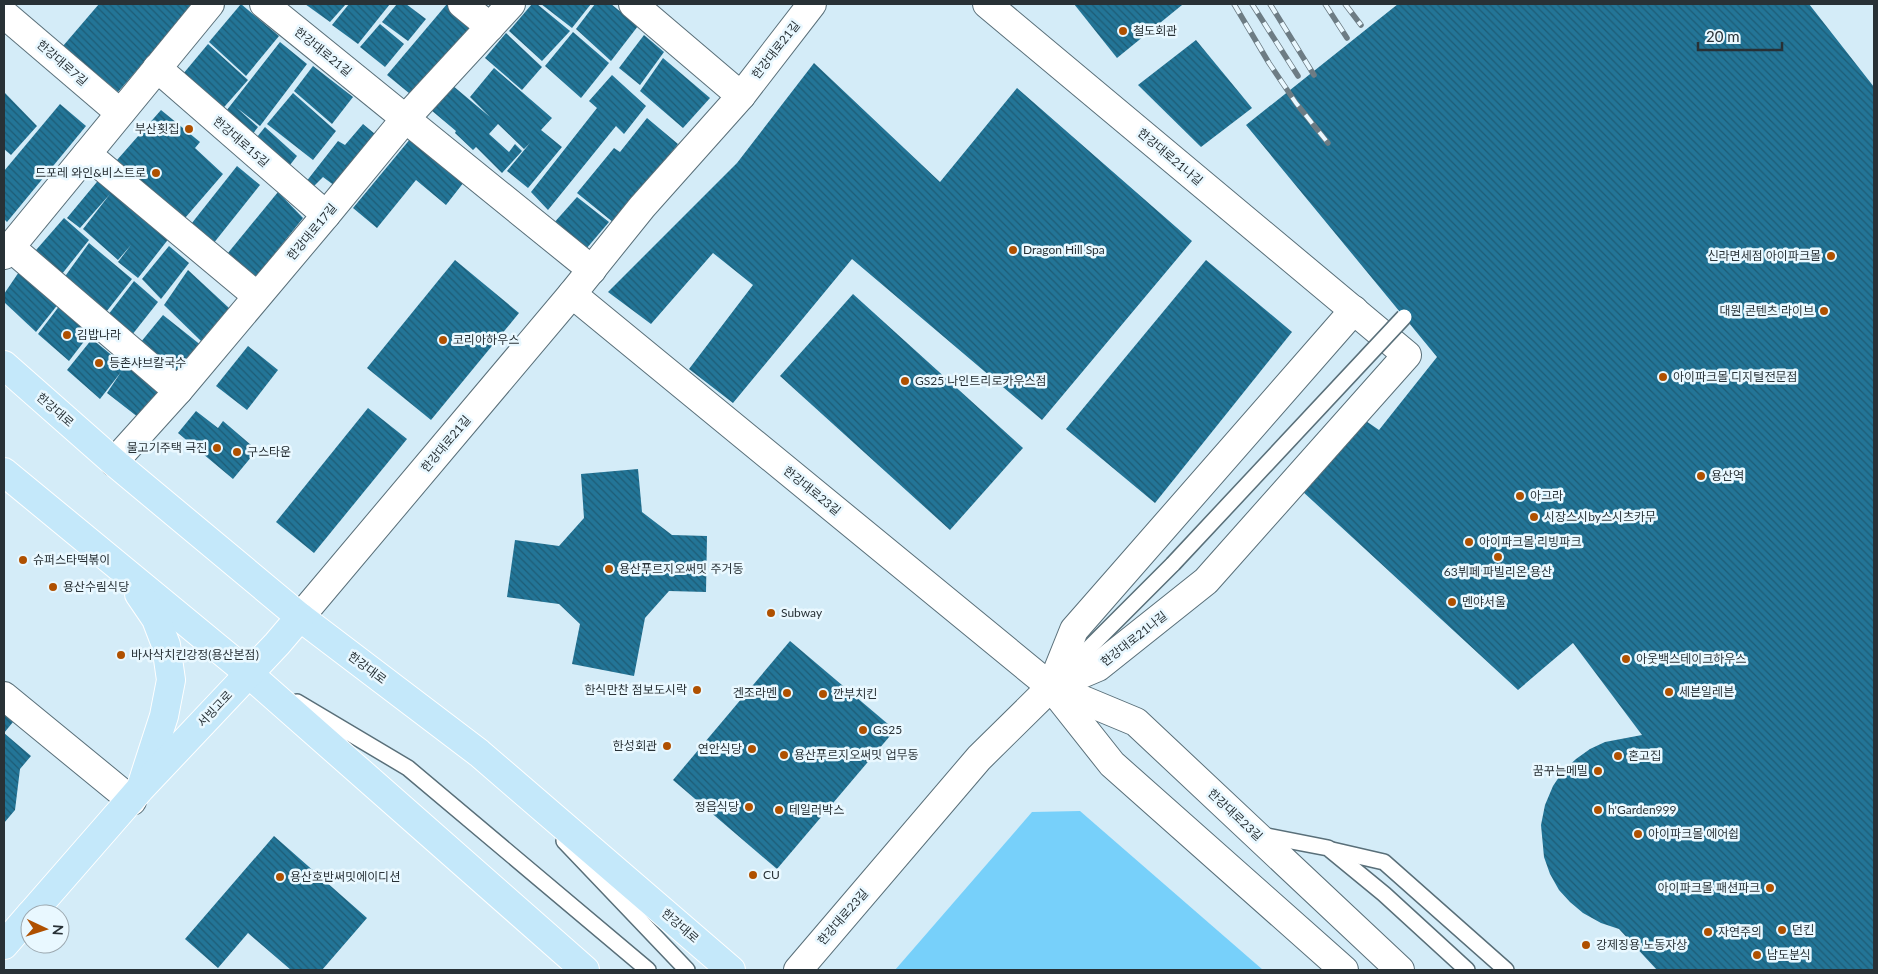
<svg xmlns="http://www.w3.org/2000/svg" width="1878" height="974" font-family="Lato,'Noto Sans KR',sans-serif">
<defs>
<pattern id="building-back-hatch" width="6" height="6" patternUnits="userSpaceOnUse" patternTransform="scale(1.25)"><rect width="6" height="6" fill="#237597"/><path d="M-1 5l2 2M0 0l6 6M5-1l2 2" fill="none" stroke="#1d5c75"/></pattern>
</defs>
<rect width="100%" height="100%" fill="#d4ecf8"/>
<path fill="#77d0fa" d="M1080,811L1263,970H895L1032,812Z"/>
<g fill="url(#building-back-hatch)">
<path d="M99,4H192L193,5L118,92L63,46Z"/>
<path d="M241,4L279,36L246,76L209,42Z"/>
<path d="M305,4H346L330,22Z"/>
<path d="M349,4H390L358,44L332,25Z"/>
<path d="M397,4H406L426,19L408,41L382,22Z"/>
<path d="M447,4L480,29L415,98L387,75Z"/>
<path d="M532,4H537L570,31L542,61L509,31Z"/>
<path d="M541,4H591L572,28Z"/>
<path d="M595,4H611L638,26L611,61L576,29Z"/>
<path d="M1074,4H1181L1182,5L1117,58Z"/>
<path d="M1398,4H1809L1874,87V970H1657L1619,929L1601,923L1583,913L1570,902L1559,890L1550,874L1544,857L1541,825L1545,805L1553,786L1563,771L1576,759L1590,749L1605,742L1642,735L1573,643L1518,690L1301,490L1363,419L1379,430L1437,357L1246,125Z"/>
<path d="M380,24L404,44L385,67L360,47Z"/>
<path d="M573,32L609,63L581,98L545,66Z"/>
<path d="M506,33L542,67L522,90L485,58Z"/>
<path d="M644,35L664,52L640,85L619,68Z"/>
<path d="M1196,40L1252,108L1201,147L1138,85Z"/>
<path d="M280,42L307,64L260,126L237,108L258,127L249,139L223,115Z"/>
<path d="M208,44L248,80L218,114L178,80Z"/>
<path d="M663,58L710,98L683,128L640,91Z"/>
<path d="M814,63L940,182L1017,88L1192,241L1042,420L852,259L733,403L689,369L753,285L713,253L651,324L608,292L737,163Z"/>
<path d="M313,66L353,97L332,124L294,91Z"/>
<path d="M494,68L552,118L541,130L562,147L528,188L507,171L530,143L524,149L498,124L489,134L509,152L515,144L522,151L502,173L476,147L473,150L455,133L456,131L431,110L452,85L490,117L470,97Z"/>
<path d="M612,75L646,106L624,134L616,126L548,210L531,192L597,108L589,101Z"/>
<path d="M4,92L37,126L11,155L4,149Z"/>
<path d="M293,93L336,131L313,160L267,124Z"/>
<path d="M60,104L86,126L7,222L4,219V171Z"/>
<path d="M161,110L200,142L195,148L223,174L179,225L110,168Z"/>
<path d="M647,118L678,144L614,223L577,193L614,148L620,152Z"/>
<path d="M363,124L381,139L339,189L323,177L308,192L302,187L338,141L345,145Z"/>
<path d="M265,127L297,156L286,170L253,142Z"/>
<path d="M411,138L464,182L446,205L416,180L377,228L353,208Z"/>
<path d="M237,166L260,185L209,249L188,228Z"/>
<path d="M101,177L170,237L138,278L118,262L131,245L118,260L83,229L110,194L80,228L67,218Z"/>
<path d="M278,192L303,218L256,277L228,253Z"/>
<path d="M577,197L609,222L586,249L553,224Z"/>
<path d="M64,218L89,240L58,279L30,257Z"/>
<path d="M89,243L132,279L103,316L61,282Z"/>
<path d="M169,246L189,263L161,299L142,279Z"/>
<path d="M455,260L519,313L431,420L367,368Z"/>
<path d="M1206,260L1292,332L1155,503L1066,429Z"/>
<path d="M23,266L63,298L36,332L4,302V294Z"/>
<path d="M188,270L229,308L201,341L164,305Z"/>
<path d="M134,281L158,302L128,340L105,319Z"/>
<path d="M853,294L1023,448L950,530L780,376Z"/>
<path d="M60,305L92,331L69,361L38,334Z"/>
<path d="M163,315L202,346L174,382L136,348Z"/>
<path d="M92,339L125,366L133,355L169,389L143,421L107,393L121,372L100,399L67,370Z"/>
<path d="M248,346L278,370L247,410L216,386Z"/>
<path d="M368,408L407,439L314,553L276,522Z"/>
<path d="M196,411L218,428L223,421L257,450L233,479L178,433Z"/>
<path d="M638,469L642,512L672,535L707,536L706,592L669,591L645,618L634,676L572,664L580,624L559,604L507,597L515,540L559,546L584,518L581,474Z"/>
<path d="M790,641L895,730L777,869L673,780Z"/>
<path d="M4,714L13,722L4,733L31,756L20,769L15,810L4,823Z"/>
<path d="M274,836L367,918L322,970H291L248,933L218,968L185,939Z"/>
</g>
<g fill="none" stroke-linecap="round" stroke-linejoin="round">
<g stroke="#596f79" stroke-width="18">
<g id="service">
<path d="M1062,675L1173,564"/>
<path d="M297,702L408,768L648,970"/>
<path d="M1261,835L1328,848L1384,894L1467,970"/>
<path d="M564,841L687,970"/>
<path d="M1332,850L1384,862L1506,970"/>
</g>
</g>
<g stroke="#596f79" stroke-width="30">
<g id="minor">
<path d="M264,4L592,270"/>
<path d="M462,4L490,27"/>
<path d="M633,4L741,96"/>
<path d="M4,14L120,113"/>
<path d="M157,68L326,215"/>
<path d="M87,154L257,296"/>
<path d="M10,247L178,391"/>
<path d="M4,255L210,4"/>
<path d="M572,294L1051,687L1112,764L1344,970"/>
<path d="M114,462L178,391L326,215L405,119L511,4"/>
<path d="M300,617L572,294L642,207L741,96L812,4"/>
<path d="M1051,687L1074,630L1354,310"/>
<path d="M1052,687L1136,722L1400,970"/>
<path d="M4,696L132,801"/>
<path d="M798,970L979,758L1051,687L1098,667L1206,581L1407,355L987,4"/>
</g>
</g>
<g stroke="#fff" stroke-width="30">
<g id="primary">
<path d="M4,365L114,462L300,617L479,753L731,970"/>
<path d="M4,472L248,673L585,970"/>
<path d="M139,594L156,619L166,645L171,680L164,716L142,784"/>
<path d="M31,914L140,789L277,644L300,617"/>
<path d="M4,945L30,915"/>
</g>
</g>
<use href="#service" stroke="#fff" stroke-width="15"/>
<use href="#minor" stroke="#fff" stroke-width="28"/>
<use href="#primary" stroke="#c4e8fa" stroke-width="28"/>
<g stroke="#6d7c84" stroke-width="5.5">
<g id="rail">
<path d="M1234,4L1269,63L1296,103L1328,143"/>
<path d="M1252,4L1298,76"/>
<path d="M1270,4L1314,75"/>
<path d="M1325,4L1347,38"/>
<path d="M1345,4L1361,25"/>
</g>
</g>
<use href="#rail" stroke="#e9f8ff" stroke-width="4" stroke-dasharray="11" stroke-linecap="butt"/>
<g stroke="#596f79" stroke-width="18" stroke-linecap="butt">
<path id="service-bridge" d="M1173,564L1404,317"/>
</g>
<use href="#service-bridge" stroke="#fff" stroke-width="15"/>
</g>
<g fill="#af5000" stroke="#e9f8ff" stroke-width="2">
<circle cx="1123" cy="31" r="5"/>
<circle cx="189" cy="129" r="5"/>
<circle cx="156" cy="173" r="5"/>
<circle cx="1013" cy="250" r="5"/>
<circle cx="1831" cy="256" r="5"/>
<circle cx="1824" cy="311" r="5"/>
<circle cx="67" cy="335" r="5"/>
<circle cx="443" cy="340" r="5"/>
<circle cx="99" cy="363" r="5"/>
<circle cx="1663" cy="377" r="5"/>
<circle cx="905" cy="381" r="5"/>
<circle cx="217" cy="448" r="5"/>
<circle cx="237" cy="452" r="5"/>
<circle cx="1701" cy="476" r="5"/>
<circle cx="1520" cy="496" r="5"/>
<circle cx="1534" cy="517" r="5"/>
<circle cx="1469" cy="542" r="5"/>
<circle cx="1498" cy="557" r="5"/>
<circle cx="23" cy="560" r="5"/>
<circle cx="609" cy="569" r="5"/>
<circle cx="53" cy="587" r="5"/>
<circle cx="1452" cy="602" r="5"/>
<circle cx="771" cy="613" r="5"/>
<circle cx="121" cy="655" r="5"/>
<circle cx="1626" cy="659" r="5"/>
<circle cx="697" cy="690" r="5"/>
<circle cx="1669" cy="692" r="5"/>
<circle cx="787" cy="693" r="5"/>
<circle cx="823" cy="694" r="5"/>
<circle cx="863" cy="730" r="5"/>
<circle cx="667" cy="746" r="5"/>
<circle cx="752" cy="749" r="5"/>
<circle cx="784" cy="755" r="5"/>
<circle cx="1618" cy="756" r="5"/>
<circle cx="1598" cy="771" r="5"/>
<circle cx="749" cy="807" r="5"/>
<circle cx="779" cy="810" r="5"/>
<circle cx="1598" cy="810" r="5"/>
<circle cx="1638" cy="834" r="5"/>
<circle cx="753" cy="875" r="5"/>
<circle cx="280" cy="877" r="5"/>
<circle cx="1770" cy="888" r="5"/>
<circle cx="1782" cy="930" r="5"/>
<circle cx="1708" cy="932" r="5"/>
<circle cx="1586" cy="945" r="5"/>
<circle cx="1757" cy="955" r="5"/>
</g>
<g text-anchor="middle" stroke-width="5" stroke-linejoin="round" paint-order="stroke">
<g font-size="12" fill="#283136" stroke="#e9f8ff" text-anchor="start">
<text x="1133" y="35">철도회관</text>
<text x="179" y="133" text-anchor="end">부산횟집</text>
<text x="146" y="177" text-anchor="end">드포레 와인&amp;비스트로</text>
<text x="1023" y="254">Dragon Hill Spa</text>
<text x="1821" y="260" text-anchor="end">신라면세점 아이파크몰</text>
<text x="1814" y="315" text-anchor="end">대원 콘텐츠 라이브</text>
<text x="77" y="339">김밥나라</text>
<text x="453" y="344">코리아하우스</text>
<text x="109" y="367">등촌샤브칼국수</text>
<text x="1673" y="381">아이파크몰 디지털전문점</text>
<text x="915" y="385">GS25 나인트리로카우스점</text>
<text x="207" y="452" text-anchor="end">물고기주택 극진</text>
<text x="247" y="456">구스타운</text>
<text x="1711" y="480">용산역</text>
<text x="1530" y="500">아그라</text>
<text x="1544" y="521">시장스시by스시츠카무</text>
<text x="1479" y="546">아이파크몰 리빙파크</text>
<text x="33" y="564">슈퍼스타떡볶이</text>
<text x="619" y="573">용산푸르지오써밋 주거동</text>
<text x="1498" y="576" text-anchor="middle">63뷔페 파빌리온 용산</text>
<text x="63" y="591">용산수림식당</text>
<text x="1462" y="606">멘야서울</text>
<text x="781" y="617">Subway</text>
<text x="131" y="659">바사삭치킨강정(용산본점)</text>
<text x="1636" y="663">아웃백스테이크하우스</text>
<text x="687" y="694" text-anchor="end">한식만찬 점보도시락</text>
<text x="1679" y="696">세븐일레븐</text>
<text x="777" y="697" text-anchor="end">겐조라멘</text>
<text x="833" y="698">깐부치킨</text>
<text x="873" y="734">GS25</text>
<text x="657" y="750" text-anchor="end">한성회관</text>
<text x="742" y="753" text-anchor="end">연안식당</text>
<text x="794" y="759">용산푸르지오써밋 업무동</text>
<text x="1628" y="760">혼고집</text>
<text x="1588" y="775" text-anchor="end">꿈꾸는메밀</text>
<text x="739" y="811" text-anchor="end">정읍식당</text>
<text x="789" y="814">테일러박스</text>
<text x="1608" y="814">h'Garden999</text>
<text x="1648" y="838">아이파크몰 에어쉽</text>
<text x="763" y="879">CU</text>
<text x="290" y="881">용산호반써밋에이디션</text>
<text x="1760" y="892" text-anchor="end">아이파크몰 패션파크</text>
<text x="1792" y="934">던킨</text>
<text x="1718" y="936">자연주의</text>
<text x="1596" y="949">강제징용 노동자상</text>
<text x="1767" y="959">남도분식</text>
</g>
<g font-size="12" fill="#283136" stroke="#e9f8ff">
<text transform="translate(776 50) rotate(-52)" y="4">한강대로21길</text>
<text transform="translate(323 52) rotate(39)" y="4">한강대로21길</text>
<text transform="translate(62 63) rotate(41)" y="4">한강대로7길</text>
<text transform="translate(241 142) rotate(41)" y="4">한강대로15길</text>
<text transform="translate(1170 157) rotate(40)" y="4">한강대로21나길</text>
<text transform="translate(312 232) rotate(-50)" y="4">한강대로17길</text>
<text transform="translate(55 410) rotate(41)" y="4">한강대로</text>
<text transform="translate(446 444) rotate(-50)" y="4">한강대로21길</text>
<text transform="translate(812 491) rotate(39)" y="4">한강대로23길</text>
<text transform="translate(1134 639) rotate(-38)" y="4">한강대로21나길</text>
<text transform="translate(367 668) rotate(37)" y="4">한강대로</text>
<text transform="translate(215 709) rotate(-47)" y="4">서빙고로</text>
<text transform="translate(1235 815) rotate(43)" y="4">한강대로23길</text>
<text transform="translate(843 917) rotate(-49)" y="4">한강대로23길</text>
<text transform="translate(680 926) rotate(41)" y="4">한강대로</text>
</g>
</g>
<rect width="1878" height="974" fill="none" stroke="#283136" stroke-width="10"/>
<g transform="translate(45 929) rotate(94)"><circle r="24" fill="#e9f8ff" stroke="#9ca8af"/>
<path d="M0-4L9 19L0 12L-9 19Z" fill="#af5000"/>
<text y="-8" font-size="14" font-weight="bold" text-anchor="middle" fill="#283136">N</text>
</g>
<path d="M1698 42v8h84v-8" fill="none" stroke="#283136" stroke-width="2.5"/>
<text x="1706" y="42" font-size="15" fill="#283136" stroke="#e9f8ff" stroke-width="4" paint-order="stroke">20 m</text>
</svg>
